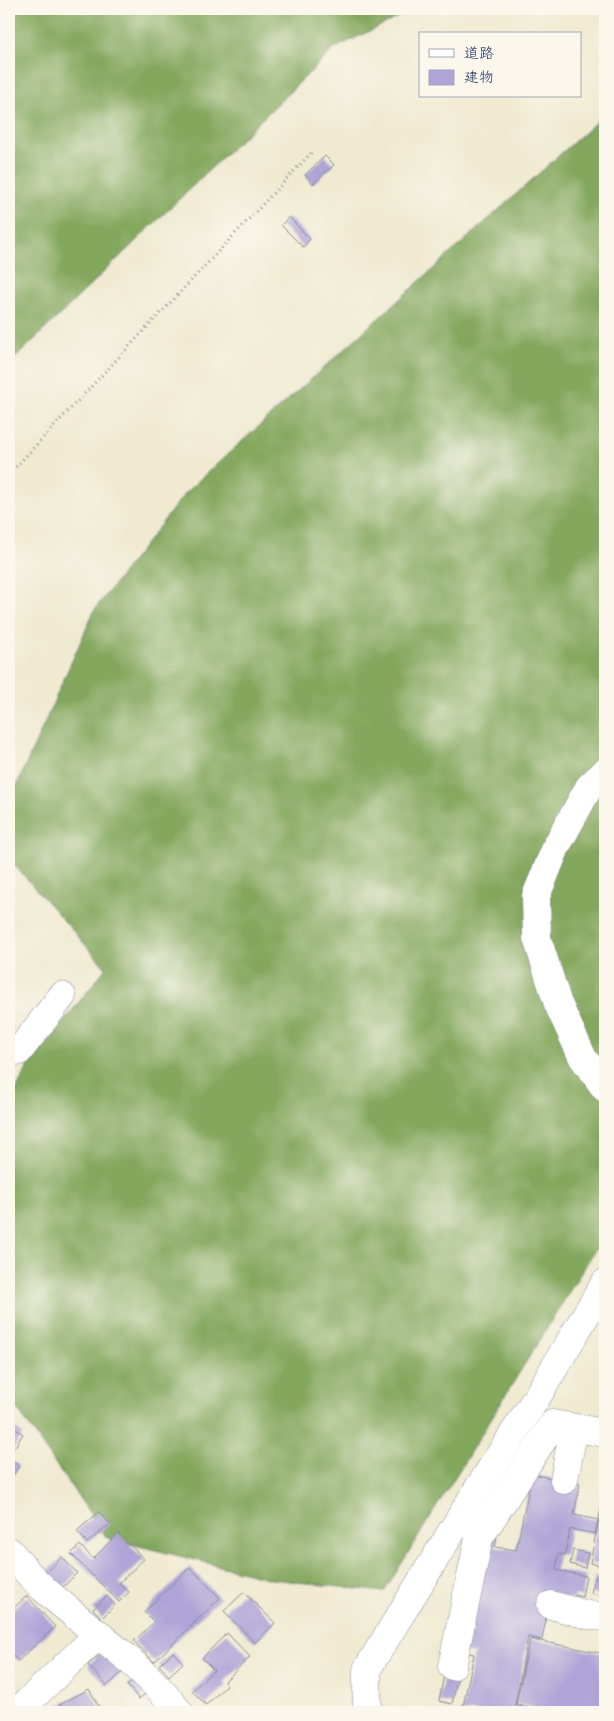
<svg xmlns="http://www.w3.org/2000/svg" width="614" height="1721" font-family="'Shantell Sans','Klee One',sans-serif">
<rect width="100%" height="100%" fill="#fbf7ec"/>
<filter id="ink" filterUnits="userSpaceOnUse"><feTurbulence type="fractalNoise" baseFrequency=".02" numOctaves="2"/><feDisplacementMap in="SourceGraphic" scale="10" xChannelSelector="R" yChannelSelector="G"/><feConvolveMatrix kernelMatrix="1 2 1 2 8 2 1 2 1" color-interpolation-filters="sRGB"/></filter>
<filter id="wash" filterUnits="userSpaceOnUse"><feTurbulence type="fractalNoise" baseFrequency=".0096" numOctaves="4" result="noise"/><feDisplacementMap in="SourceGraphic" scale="20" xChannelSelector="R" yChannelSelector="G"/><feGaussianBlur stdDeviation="1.12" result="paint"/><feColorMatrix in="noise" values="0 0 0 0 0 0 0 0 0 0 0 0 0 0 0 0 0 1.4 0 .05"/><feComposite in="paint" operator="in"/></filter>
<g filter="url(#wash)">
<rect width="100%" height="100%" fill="#f0ead1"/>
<g fill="#83a75d" stroke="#4f6b5e">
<path d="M9,9H415L335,48L9,364Z"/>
<path d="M605,114V1242L595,1250L384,1592L272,1579L107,1538L9,1397V1104L28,1067L106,968L9,859V803L95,609L187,491Z"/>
</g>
<g id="blocks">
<g fill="#afa4d7">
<path d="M325,156L334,165L313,184L305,175Z"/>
<path d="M289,217L310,239L303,247L281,225Z"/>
<path d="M9,1425L23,1434L9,1456Z"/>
<path d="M9,1458L19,1466L9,1482Z"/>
<path d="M532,1474L580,1484L574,1515L598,1520L595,1534L570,1529L565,1555L558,1554L556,1570L586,1576L582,1597L575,1595L574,1599L550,1596L542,1640L528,1637L515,1705L526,1708V1712H462L474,1654L463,1652L486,1536L497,1538L495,1547L516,1550Z"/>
<path d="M604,1494H605V1567L590,1563Z"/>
<path d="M99,1512L110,1524L87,1543L77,1531Z"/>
<path d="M118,1533L144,1559L119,1583L129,1592L119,1602L71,1554L80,1545L93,1559Z"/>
<path d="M573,1550L588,1553L585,1568L570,1564Z"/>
<path d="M62,1557L77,1573L60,1590L44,1574Z"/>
<path d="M190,1567L220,1598L154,1662L134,1641L154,1622L144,1612Z"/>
<path d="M595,1577L605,1580L604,1597L591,1593Z"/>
<path d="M244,1592L275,1623L255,1643L224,1611Z"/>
<path d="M27,1596L55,1627L18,1661L9,1652V1612Z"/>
<path d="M107,1596L115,1605L102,1618L93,1609Z"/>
<path d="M227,1633L250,1657L224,1682L227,1685L206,1705L192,1691L214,1670L202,1658Z"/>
<path d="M530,1639L605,1654V1712H555L516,1704Z"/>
<path d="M108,1647L127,1668L107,1686L88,1665Z"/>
<path d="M173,1652L183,1663L169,1676L159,1665Z"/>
<path d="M445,1669L459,1671L452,1704L439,1701Z"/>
<path d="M137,1677L149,1691L139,1699L127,1685Z"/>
<path d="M89,1689L102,1712H64L59,1705Z"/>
</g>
</g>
</g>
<g filter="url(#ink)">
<use href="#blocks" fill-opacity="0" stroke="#868c98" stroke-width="1"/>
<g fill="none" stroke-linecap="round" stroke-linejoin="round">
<g stroke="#868c98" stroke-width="29">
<g id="minor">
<path d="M605,772L589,787L556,847L536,896L537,938L558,1004L583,1058L605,1088"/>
<path d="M19,1051L62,996"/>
<path d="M564,1480L574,1428"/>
<path d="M9,1551C20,1563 30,1577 43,1588C88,1629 142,1663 179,1712"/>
<path d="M551,1605L588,1615L605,1617"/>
<path d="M452,1666L479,1538L553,1424L605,1433"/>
<path d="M17,1712L99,1634"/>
<path d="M367,1712V1669L476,1492L535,1400L605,1283"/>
</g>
</g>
<path stroke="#868c98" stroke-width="3" stroke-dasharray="1 4" stroke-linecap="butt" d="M9,474L312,152"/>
<use href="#minor" stroke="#fff" stroke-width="28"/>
</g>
</g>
<rect width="614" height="1721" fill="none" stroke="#fbf7ec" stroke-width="30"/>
<rect x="419" y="32" width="162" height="65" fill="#fbf7ec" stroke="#a1a7b3"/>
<rect x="429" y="49" width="25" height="8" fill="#ffffff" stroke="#a1a7b3"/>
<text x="464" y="58" font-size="15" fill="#1b2f5e">道路</text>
<rect x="429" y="70" width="25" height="15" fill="#afa4d7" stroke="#a1a7b3"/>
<text x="464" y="82" font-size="15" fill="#1b2f5e">建物</text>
</svg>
